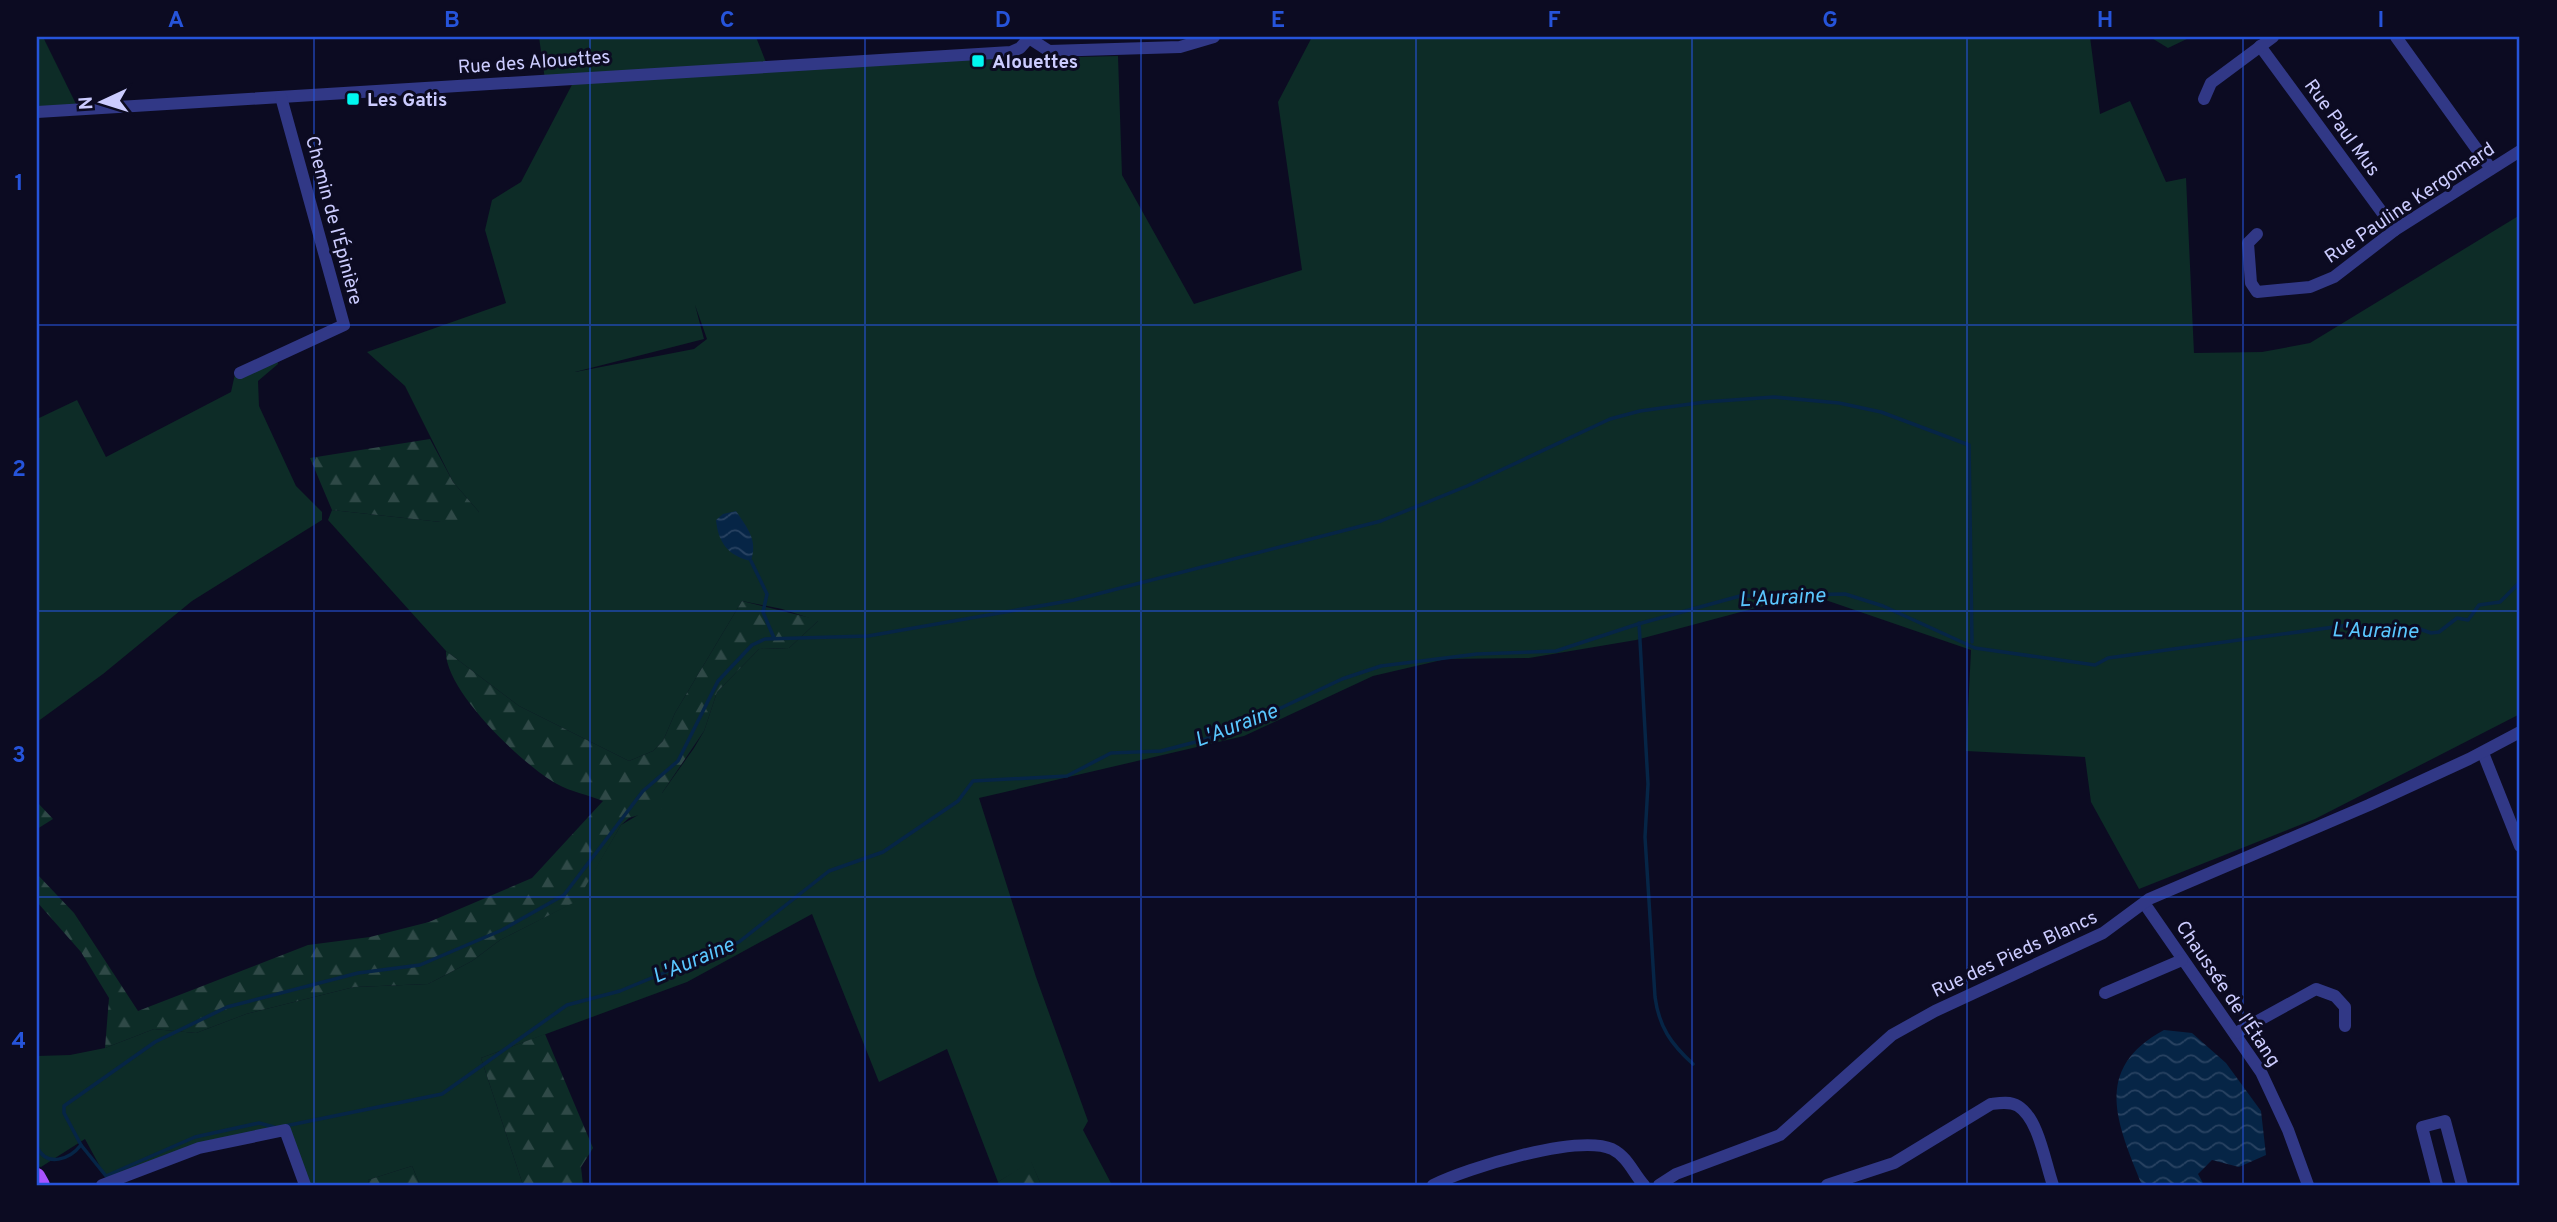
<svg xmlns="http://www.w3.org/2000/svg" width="2557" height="1222" font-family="Overpass,sans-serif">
<defs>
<pattern id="forest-firs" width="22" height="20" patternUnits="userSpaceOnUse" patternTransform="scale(1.75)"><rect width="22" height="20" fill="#0d2c27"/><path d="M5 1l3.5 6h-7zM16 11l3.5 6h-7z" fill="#2f4947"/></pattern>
<pattern id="water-waves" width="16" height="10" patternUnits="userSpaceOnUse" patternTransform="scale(1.75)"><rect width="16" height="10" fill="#062546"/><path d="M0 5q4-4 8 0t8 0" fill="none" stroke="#294362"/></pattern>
</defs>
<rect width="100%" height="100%" fill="#0c0b22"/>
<g fill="#0d2c27" fill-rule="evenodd">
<path d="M37,37H43L76,104L37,109Z"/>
<path d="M539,37H756L767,65L1118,56L1122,175L1194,304L1302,270L1278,102L1312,37H2090L2100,114L2130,101L2166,182L2186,178L2194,353L2262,352L2310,343L2520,215V714L2315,819L2139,889L2091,802L2085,757L1966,751L1971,650L1808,594L1636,640L1529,658L1446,659L1373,676L1244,736L979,798L1036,977L1088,1121L1083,1130L1112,1185H1041L1031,1162L998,1182L947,1049L879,1082L812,914L687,982L481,1058L523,1185H420L412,1166L368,1180L370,1185H305L284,1130L199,1148L109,1183L85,1139L41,1167L37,1166V1056L70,1055L105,1048L154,1029L196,1033L246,1014L354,987L428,984L472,961L500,940L576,901L621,825L638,815L662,793L694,748L704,731L717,692L759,649L789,648L818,621L782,609L742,601L675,713L663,741L653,751L629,761L519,706L446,651L328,520L332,510L441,522L479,512L453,482L405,386L367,352L506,303L485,230L492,200L521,182L575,79L545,80ZM695,305L707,339L694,349L575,372L704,339Z"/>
<path d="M2150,37H2191L2168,48Z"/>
<path d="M277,355L278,364L258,381L259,406L296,486L322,512V520L192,601L103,674L37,722V419L77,400L106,457L231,392L235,374Z"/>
</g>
<g fill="url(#forest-firs)">
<path d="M430,439L453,482L479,512L470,521L441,522L332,510L310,458Z"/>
<path d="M742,601L819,620L789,648L759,649L717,692L704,731L662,793V808L629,818L621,825L577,901L500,940L472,961L428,984L354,987L246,1014L196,1033L154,1029L105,1048L109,998L81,952L37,902V874L74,913L138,1011L308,945L370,937L429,922L532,878L603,801C589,795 571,792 557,784C524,766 444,690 446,651L519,706L629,761L653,751L663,741L675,713Z"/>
<path d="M37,802L53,819L37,829Z"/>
<path d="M545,1034L593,1148L581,1167L583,1185H523L481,1058Z"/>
<path d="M1031,1161L1041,1185H999L998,1182Z"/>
<path d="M412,1166L420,1185H370L368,1180Z"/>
</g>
<g fill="url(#water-waves)">
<path d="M736,511C748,529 758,540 751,561C728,556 718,542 716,520L723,514Z"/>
<path d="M2164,1030L2192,1033L2226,1063L2261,1111L2266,1155L2239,1167L2212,1160L2198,1174L2204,1185H2142C2118,1125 2091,1069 2164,1030Z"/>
</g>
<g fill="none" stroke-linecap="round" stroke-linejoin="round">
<g stroke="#062546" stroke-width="3.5">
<path d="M751,561L767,594L763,612L774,638"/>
<path d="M1639,623L1648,784L1645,837L1655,997C1659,1027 1671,1044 1693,1064"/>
<path d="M285,1126L442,1094L567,1005L620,991L739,942L829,871L883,852L958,801L973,781L1067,776L1111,753L1161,751L1203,740L1249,723L1342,679L1381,666L1477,654L1556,651L1638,624L1740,596L1845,594L1883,606L1975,648L2095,665L2108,658L2349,625L2397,629L2414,627L2431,633L2439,632L2457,618L2468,620L2479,605L2500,602L2520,582"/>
<path d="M81,1145L64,1113V1106L155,1042L227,1007L358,973L420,965L502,930L564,895L643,791L678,761L718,681L752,645L765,639L868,636L1074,600L1381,521L1467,486L1610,419L1640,411L1705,402L1774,397L1839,403L1881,412L1969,445L1972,642"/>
<path d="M37,1147C47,1168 70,1159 81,1145L106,1176L195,1137L259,1123L274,1127"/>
</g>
<g stroke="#313886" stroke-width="12">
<path d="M2396,37L2491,169"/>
<path d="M1029,38L1049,51L1180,47L1214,37"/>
<path d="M2260,46L2395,230"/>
<path d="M2204,99L2211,83L2273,37"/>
<path d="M37,112L1011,52L1020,48L1029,38"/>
<path d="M2257,234L2248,243L2251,283L2257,292L2310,287L2334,277L2395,230L2520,151"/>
<path d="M240,373L344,325L281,97"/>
<path d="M2483,753L2520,846"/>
<path d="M2144,903L2261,1072L2288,1130L2308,1185"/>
<path d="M2105,993L2182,960"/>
<path d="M2236,1033L2316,989L2335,996L2345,1007V1026"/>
<path d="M102,1185L199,1148L285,1130L305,1185"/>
<path d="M1433,1185C1467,1168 1577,1134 1612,1149C1628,1157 1633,1173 1644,1185"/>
<path d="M1659,1185L1676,1174L1780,1135L1892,1035L1935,1011L2103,933L2149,899L2369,805L2469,759L2520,732"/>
<path d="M1827,1185L1894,1163L1991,1104C1999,1103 2010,1101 2018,1106C2039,1119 2045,1163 2053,1185"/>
<path d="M2437,1185L2422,1127L2445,1121L2462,1185"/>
</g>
<path stroke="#a953ff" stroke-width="16" d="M37,1176L42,1185"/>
</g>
<path fill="none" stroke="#2654da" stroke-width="2" stroke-opacity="0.55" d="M314,37V1185M590,37V1185M865,37V1185M1141,37V1185M1416,37V1185M1692,37V1185M1967,37V1185M2243,37V1185M37,325H2520M37,611H2520M37,897H2520"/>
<g fill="#00f7f0" stroke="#0c0b22" stroke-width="2.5">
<rect x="971" y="54" width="14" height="14" rx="3.5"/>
<rect x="346" y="92" width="14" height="14" rx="3.5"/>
</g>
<g text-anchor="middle" stroke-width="6" stroke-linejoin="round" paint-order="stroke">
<g font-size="19" fill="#ccf" stroke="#0c0b22">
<text transform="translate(534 61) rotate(-4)" y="7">Rue des Alouettes</text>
<text transform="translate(2343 127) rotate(54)" y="7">Rue Paul Mus</text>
<text transform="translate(2409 202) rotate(-34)" y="7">Rue Pauline Kergomard</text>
<text transform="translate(335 220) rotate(75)" y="7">Chemin de l'Épinière</text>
<text transform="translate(2014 953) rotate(-25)" y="7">Rue des Pieds Blancs</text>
<text transform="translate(2229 993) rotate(56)" y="7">Chaussée de l'Étang</text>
</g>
<g font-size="19" font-weight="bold" fill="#ccf" stroke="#0c0b22" text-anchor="start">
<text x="992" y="68">Alouettes</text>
<text x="367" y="106">Les Gatis</text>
</g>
<g font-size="21" font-style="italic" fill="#5ac7ff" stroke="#0c0b22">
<text transform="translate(1782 597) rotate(-3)" y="7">L'Auraine</text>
<text transform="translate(2375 630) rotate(1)" y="7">L'Auraine</text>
<text transform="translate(1236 725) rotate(-21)" y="7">L'Auraine</text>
<text transform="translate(693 960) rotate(-23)" y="7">L'Auraine</text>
</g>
</g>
<rect width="2557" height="1222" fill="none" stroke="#0c0b22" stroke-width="77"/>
<g transform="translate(102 102) rotate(266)" stroke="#0c0b22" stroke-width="5" paint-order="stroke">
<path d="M0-5L12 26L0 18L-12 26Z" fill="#ccccff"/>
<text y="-10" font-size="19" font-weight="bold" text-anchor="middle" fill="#ccccff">N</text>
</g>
<rect x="38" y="38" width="2480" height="1146" fill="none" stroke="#2654da" stroke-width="2.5"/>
<g font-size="23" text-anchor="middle" font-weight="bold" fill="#2654da">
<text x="176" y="27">A</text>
<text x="452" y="27">B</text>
<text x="727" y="27">C</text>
<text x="1003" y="27">D</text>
<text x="1278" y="27">E</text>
<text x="1554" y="27">F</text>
<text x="1830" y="27">G</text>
<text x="2105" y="27">H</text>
<text x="2381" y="27">I</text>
<text x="19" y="190">1</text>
<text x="19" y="476">2</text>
<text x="19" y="762">3</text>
<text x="19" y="1048">4</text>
</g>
</svg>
